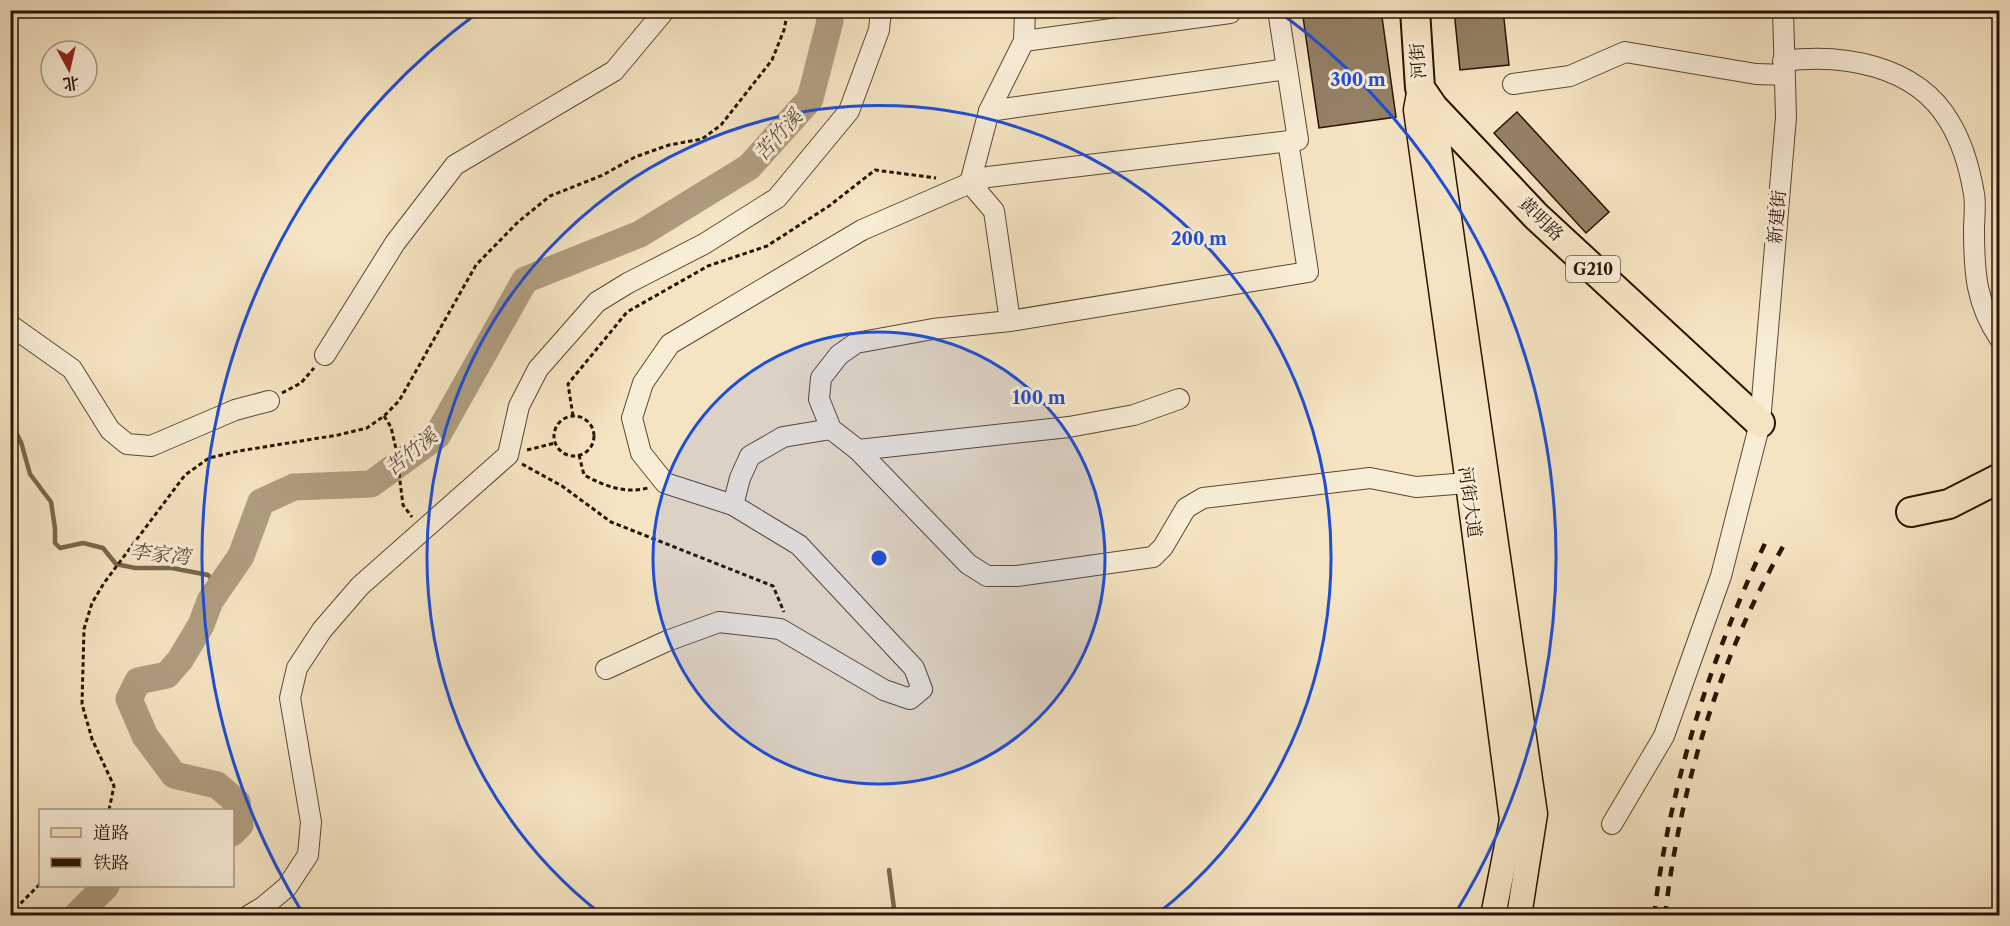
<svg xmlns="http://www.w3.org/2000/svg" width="2010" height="926" font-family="'Libre Caslon Text','Noto Serif SC',serif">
<rect width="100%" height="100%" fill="#f5e4c2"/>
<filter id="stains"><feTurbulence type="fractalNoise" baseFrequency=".00333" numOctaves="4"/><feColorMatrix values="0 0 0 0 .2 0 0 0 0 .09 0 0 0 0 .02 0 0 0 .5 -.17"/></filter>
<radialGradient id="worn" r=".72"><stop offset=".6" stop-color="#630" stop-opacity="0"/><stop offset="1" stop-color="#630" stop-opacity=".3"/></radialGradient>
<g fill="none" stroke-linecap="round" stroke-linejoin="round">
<g stroke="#79664d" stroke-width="4.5">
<path d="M10,421L21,442L30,474L51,502L55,528V543L60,548L83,543L103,548L116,564L135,568H172L208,575L220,587"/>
<path d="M889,870L895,916"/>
</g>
<g stroke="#af9d80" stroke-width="27">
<path d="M232,833L240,825L237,802L217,785L174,775L145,736L129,699L138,681L167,675L180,660L201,625L210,601L241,556L261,502L294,487L371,484L437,436L525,280L640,234L749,167L810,99L830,21L828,10"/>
<path d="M76,916L106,886"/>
</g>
</g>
<g fill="#938065" stroke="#281300" stroke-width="1.5">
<path d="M1302,10H1381L1396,117L1319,128Z"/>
<path d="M1454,10H1503L1509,65L1460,70Z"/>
<path d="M1517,112L1609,212L1586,233L1494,133Z"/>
</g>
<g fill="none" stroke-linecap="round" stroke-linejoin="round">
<g stroke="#5b4730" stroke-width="22">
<g id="minor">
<path d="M1024,41L1230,13L1231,10"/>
<path d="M1783,61C1842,53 1916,65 1949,121C1962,142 1970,170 1974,194C1976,205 1974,219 1974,230C1974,272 1976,304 2000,339"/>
<path d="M1513,84L1570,76L1625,52L1756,74L1784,75"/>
<path d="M989,111L1287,69"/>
<path d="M1288,141L1308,272L1010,321L933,329L856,343L839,355L821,378L819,399L831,429L858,450L968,564L987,576H1017L1153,557L1163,547L1186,508L1203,498L1370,478L1416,487L1468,483"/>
<path d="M1010,321L994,211L970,183L989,111L1024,41L1025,10"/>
<path d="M10,325L72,369L110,430L127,444L151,446L235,410L269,401"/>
<path d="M325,355L395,243L455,165L614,71L665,10"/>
<path d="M858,450L1069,427L1134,415L1179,399"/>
<path d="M733,505L740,478L750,456L783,437L831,429"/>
<path d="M606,669L667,641L719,622L780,629L884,690L910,699L922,689L914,668L799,545L733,505L665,483L641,453L632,418L643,383L670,344L862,230L970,183L988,177L1298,140L1278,10"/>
<path d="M1612,824L1664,736L1721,576L1760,423L1786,117L1783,10"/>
<path d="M248,916L263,907L287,887L308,855L311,822L290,698L297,668L322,630L360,586L508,455L519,406L538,369L597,302L628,283L704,244L777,198L849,111L879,30L881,10"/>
</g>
</g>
<g stroke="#281300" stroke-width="27">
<g id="major">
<path d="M1420,88L1416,110L1468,483L1512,820L1493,916"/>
<path d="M1433,107L1535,814L1519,916"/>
</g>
</g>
<g stroke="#281300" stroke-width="32">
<g id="highway">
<path d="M1415,10L1420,88L1433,107L1536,216L1760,423"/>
<path d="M1911,512L1949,504L2000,478"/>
</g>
</g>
<g stroke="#281300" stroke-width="3" stroke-dasharray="4.5 3" stroke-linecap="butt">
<path d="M282,393L301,383L314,368"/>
<path d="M384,416L391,427L396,449L403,505L412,517"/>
<path d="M573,416L568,384L627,312L708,266L767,246L829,206L875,170L936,178"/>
<circle cx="574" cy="436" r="20"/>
<path d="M527,450L555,443"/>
<path d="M579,455L584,475C605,486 624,494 648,488"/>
<path d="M522,464L562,486L611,522L773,586L784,612"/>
<path d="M109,810L114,786L92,739L82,704L84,629L92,603L104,583L185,475L209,458L239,451L338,435L367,428L384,416L399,401L476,265L518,222L550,196L603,175L635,157L669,145L702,139L721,125L772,60L784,30L788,10"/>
<path d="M10,914L40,884"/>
</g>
<use href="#minor" stroke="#f8edd7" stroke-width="20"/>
<use href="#major" stroke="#f5e4c2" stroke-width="24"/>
<use href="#highway" stroke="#f5e4c2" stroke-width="28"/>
<g stroke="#281300" stroke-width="4.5" stroke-dasharray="10 10" stroke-linecap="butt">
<path d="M1654,916C1670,782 1711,656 1769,535"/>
<path d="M1665,916C1680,786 1720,656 1785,543"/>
</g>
</g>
<circle cx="879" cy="558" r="226" fill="#1d4ed8" fill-opacity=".12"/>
<g fill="none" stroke="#1d4ed8" stroke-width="3">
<circle cx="879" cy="558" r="226"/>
<path d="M601 914A452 452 0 1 1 1157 914"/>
<path d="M302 912A677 677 0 0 1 476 14M1282 14A677 677 0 0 1 1456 912"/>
</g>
<g text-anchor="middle" stroke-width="6" stroke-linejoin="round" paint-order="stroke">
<rect fill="#f8edd7" stroke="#665440" stroke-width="1.5" x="1566" y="256" width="54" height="26" rx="4.5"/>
<g font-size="16" font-weight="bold" fill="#281300">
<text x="1593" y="275">G210</text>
</g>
<g font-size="18" fill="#281300" stroke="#f8edd7">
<text transform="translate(1418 61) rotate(-94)" y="6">河街</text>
<text transform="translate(1777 217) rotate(-85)" y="6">新建街</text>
<text transform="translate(1541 219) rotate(44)" y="6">黄明路</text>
<text transform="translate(1470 502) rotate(82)" y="6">河街大道</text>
</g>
<g font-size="20" font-style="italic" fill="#5e4a33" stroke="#f8edd7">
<text transform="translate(778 135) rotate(-48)" y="7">苦竹溪</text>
<text transform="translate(411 452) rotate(-39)" y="7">苦竹溪</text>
<text transform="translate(160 554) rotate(6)" y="7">李家湾</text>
</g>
</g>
<circle cx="879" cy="558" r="9" fill="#1d4ed8" stroke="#f8edd7" stroke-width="3"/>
<g font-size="18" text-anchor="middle" font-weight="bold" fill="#1d4ed8" stroke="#f8edd7" stroke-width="6" stroke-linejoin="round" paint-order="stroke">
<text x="1358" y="86">300 m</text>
<text x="1199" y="245">200 m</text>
<text x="1039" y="404">100 m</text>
</g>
<rect width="2010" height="926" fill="none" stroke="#f5e4c2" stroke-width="36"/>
<rect x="12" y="12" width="1986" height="902" fill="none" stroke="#281300" stroke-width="3"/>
<rect x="18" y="18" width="1974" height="890" fill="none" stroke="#281300" stroke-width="1.5"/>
<rect x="39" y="809" width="195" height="78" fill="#f8edd7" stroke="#a59681" stroke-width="1.5"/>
<rect x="51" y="828" width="30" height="9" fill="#f5e4c2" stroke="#a59681" stroke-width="1.5"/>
<text x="93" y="839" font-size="18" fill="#281300">道路</text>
<rect x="51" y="858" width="30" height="9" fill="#281300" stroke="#a59681" stroke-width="1.5"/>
<text x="93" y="869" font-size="18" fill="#281300">铁路</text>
<g transform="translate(69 69) rotate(172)"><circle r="28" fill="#f8edd7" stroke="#a59681" stroke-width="1.5"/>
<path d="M0-4.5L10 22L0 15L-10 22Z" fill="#8f2418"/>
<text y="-9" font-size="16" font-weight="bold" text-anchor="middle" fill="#281300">北</text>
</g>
<rect width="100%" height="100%" filter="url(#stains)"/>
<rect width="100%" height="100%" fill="url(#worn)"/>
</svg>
